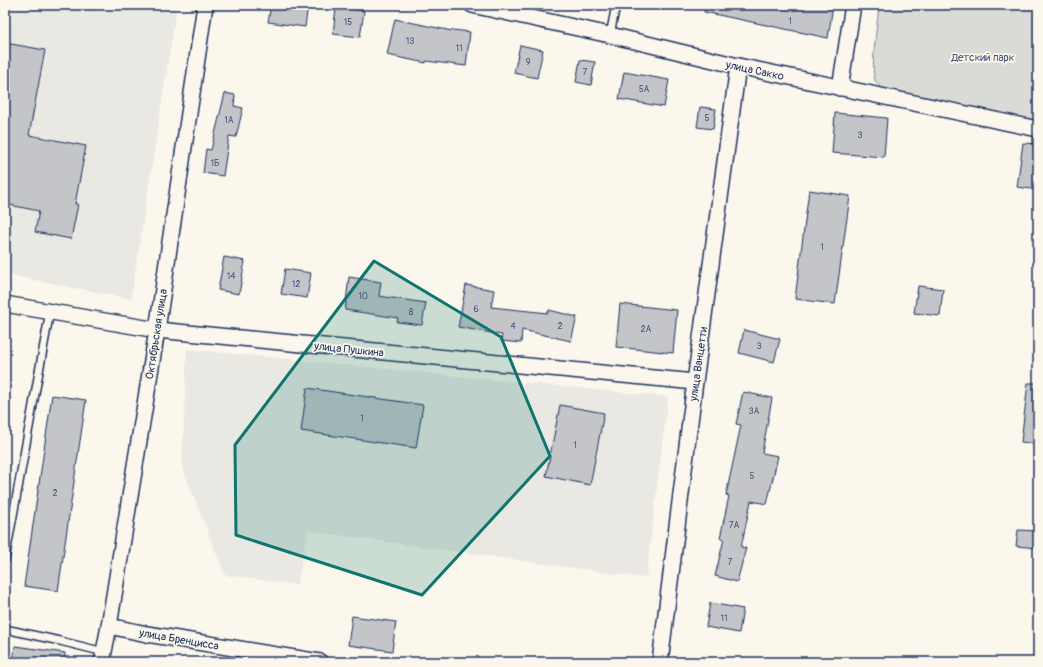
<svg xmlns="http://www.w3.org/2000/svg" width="1043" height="667" font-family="Pangolin,sans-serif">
<rect width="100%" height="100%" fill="#fbf7ec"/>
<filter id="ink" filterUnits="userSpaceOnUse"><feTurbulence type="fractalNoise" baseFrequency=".025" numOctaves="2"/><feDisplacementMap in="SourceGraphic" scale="8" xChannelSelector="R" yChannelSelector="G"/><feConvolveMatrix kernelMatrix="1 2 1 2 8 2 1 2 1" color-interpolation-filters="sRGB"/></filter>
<g filter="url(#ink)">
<g fill="#eae8e2">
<path d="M5,5H177L131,299L5,274Z"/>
<path d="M187,349L668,397L646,578L308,531L297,585L225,575L182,467Z"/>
</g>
<path fill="#dadad7" stroke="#7a849a" d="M879,5H1038V121L991,113L890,91C883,89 878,86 875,80C870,68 878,20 879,5Z"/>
<g fill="#c3c5c9" stroke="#1b2f5e">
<path d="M271,5H308L305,27L268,22Z"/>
<path d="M705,5H833L828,38L704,12Z"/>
<path d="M336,7L364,11L360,37L333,34Z"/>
<path d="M395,19L452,31L453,30L470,32L466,66L426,61V63L387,55Z"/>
<path d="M5,43L45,50L29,135L86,146L75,204H78L71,239L35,232L39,211L5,204Z"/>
<path d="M520,45L543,50L537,78L514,73Z"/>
<path d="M580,60L595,62L591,85L576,82Z"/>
<path d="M624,72L669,80L664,107L619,99Z"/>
<path d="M225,93L235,95L234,106L243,108L236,137L229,136L223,176L203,173L206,149L211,150Z"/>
<path d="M700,107L716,109L713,129L697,127Z"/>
<path d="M835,113L887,118L884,157L832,153Z"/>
<path d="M1023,143L1038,144V190L1017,187Z"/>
<path d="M809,190L850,196L835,304L795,299Z"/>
<path d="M224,257L245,261L239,294L218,290Z"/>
<path d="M285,269L311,273L307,298L281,294Z"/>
<path d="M349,277L381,282L379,296L426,303L422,325L397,322L398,318L345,310Z"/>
<path d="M466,285L494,290L491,307L548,313L549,310L577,317L571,341L522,330L521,343L501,341L502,335L458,327Z"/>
<path d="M918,286L943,289L940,316L914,313Z"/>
<path d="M620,304L677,310L673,353L616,347Z"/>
<path d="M744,330L780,339L774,362L739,353Z"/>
<path d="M1028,383H1038V444L1021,442Z"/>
<path d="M307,388L423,405L416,448L301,431Z"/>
<path d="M743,392L772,398L762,453L778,456L767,504L751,501L741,547L746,548L737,582L715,576L724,539L720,538L729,496L726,495L741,425L736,424Z"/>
<path d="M52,395L86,400L58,591L24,586Z"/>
<path d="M560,405L604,413L590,485L546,476Z"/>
<path d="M1018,530L1038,531V548L1016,546Z"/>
<path d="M710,603L743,609L739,633L706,627Z"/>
<path d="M352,616L396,622L392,651L348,645Z"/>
<path d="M15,646L65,653L64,662H13Z"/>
</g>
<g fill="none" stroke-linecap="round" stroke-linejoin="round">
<g stroke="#1b2f5e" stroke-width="10">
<g id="lane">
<path d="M610,35L616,5"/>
<path d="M5,560L50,311"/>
<path d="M5,629L60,641L104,652"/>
</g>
</g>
<g stroke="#1b2f5e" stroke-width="18">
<g id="street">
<path d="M472,5L610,35L738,66L1038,129"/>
<path d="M840,88L853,5"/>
<path d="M5,304L157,330L695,382"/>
<path d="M109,626L147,634L320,662"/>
<path d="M102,662L109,626L157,330L205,5"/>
<path d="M660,662L695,382L738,66"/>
</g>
</g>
<use href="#lane" stroke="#fbf7ec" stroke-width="7"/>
<use href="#street" stroke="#fbf7ec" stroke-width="15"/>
</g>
</g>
<path fill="#0f766e" fill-opacity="0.2" stroke="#0f766e" stroke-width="3" stroke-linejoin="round" d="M374,261L501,337L550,456L422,595L236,535L235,445Z"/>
<g text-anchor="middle" stroke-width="3.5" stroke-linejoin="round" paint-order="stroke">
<g font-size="9" fill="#455479">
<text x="790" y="24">1</text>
<text x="348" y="25">15</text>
<text x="410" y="44">13</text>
<text x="459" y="51">11</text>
<text x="528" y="65">9</text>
<text x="585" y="75">7</text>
<text x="644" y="92">5А</text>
<text x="707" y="121">5</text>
<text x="229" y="123">1А</text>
<text x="860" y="138">3</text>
<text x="215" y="166">1Б</text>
<text x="822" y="250">1</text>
<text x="231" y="279">14</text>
<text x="296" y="287">12</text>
<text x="363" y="299">10</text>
<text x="476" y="312">6</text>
<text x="411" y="315">8</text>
<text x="513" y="329">4</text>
<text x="560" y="329">2</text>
<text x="646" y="332">2А</text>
<text x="759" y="349">3</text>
<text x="754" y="414">3А</text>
<text x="362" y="421">1</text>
<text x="575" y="448">1</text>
<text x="752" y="479">5</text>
<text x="55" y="496">2</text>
<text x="734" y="528">7А</text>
<text x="730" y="565">7</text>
<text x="724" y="621">11</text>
</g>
<g font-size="11" fill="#415176" stroke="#fbf7ec">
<text x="983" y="61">Детский парк</text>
</g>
<g font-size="11" fill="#1b2f5e" stroke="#fbf7ec">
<text transform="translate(755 70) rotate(12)" y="4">улица Сакко</text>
<text transform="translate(156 334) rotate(-81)" y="4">Октябрьская улица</text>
<text transform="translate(349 349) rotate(6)" y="4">улица Пушкина</text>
<text transform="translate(698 364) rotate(-82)" y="4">улица Ванцетти</text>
<text transform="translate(179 639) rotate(10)" y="4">улица Бренцисса</text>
</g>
</g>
<rect width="1043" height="667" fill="none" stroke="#fbf7ec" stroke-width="20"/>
<rect x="10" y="10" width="1023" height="647" fill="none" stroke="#1b2f5e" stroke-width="1.5" filter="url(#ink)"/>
</svg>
